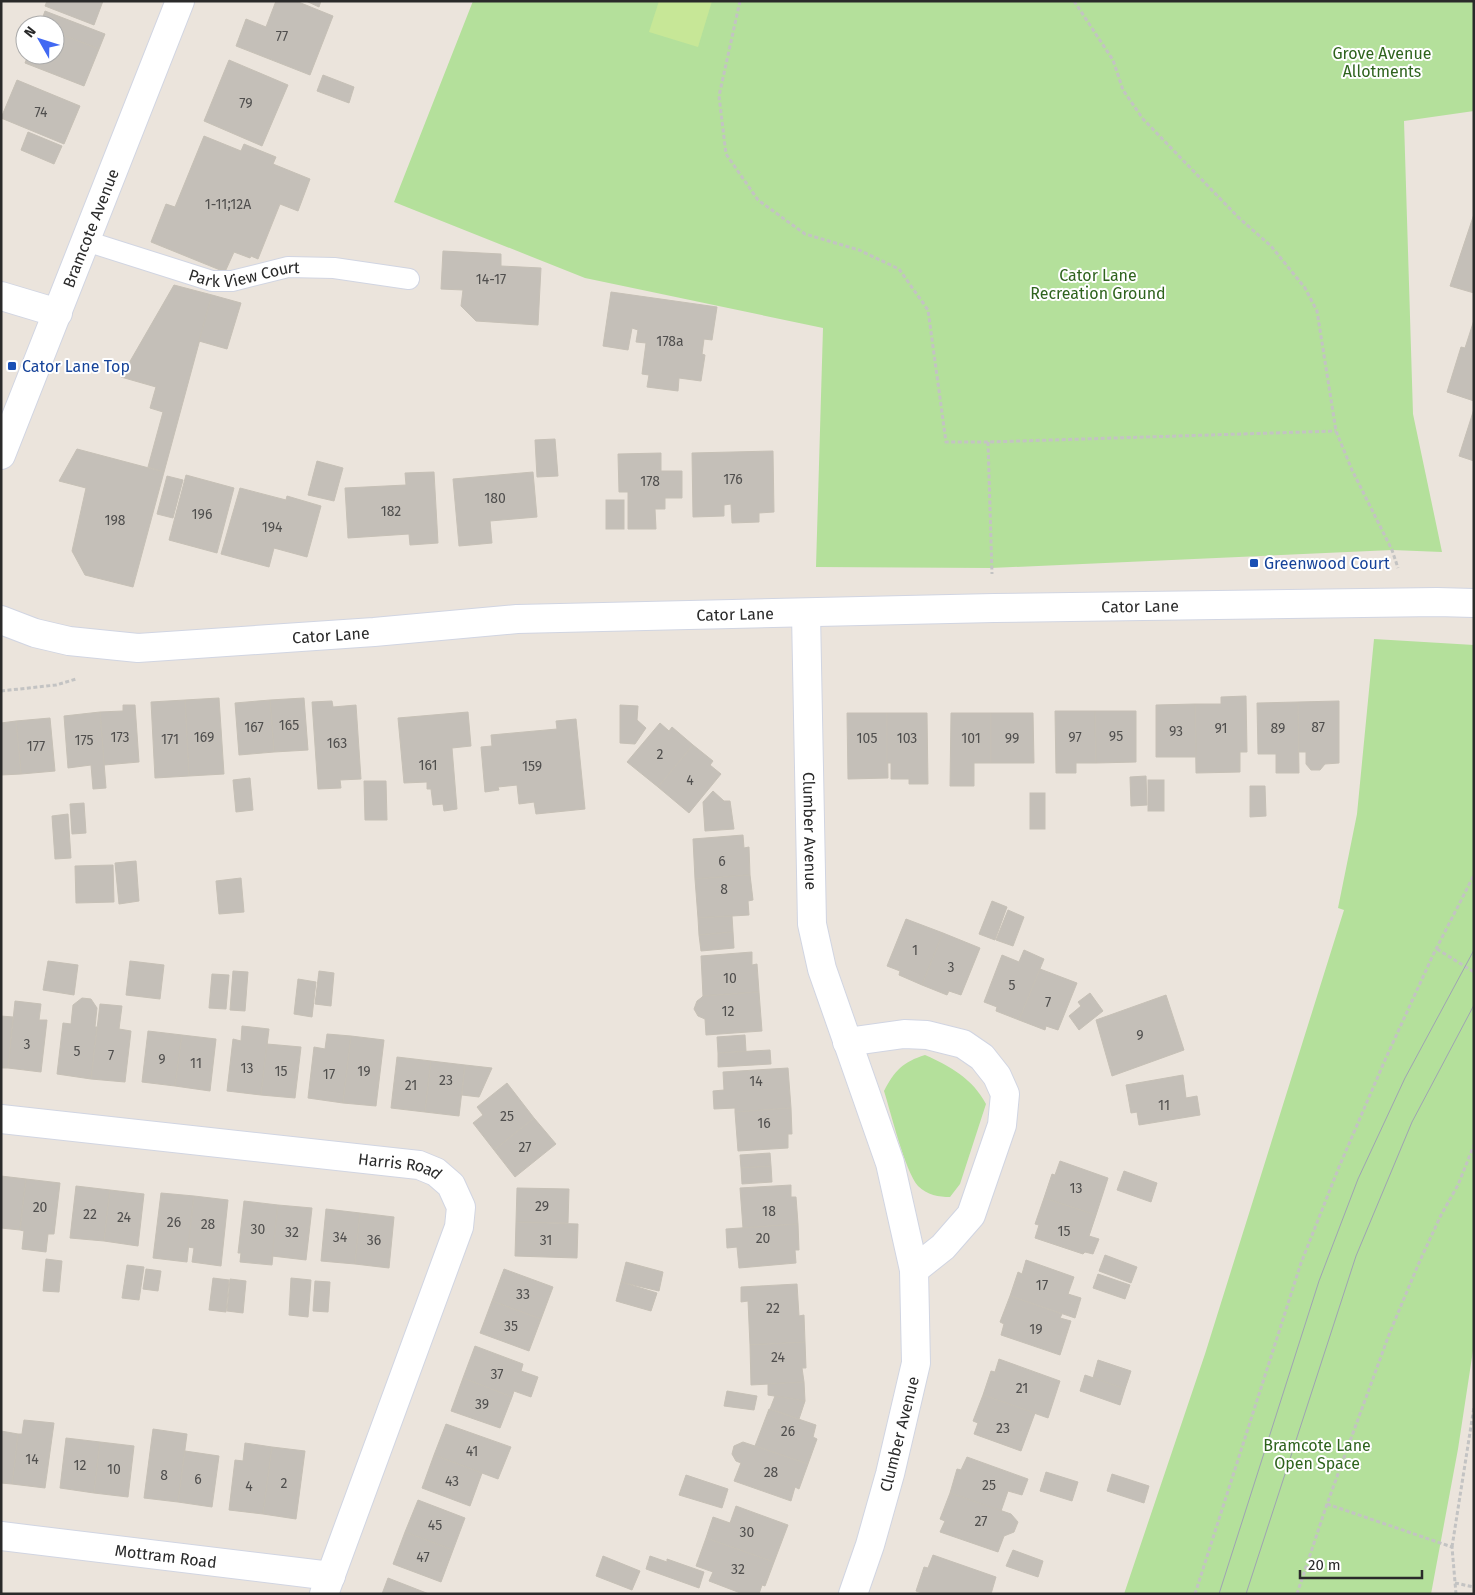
<svg xmlns="http://www.w3.org/2000/svg" width="1475" height="1595" font-family="'Fira Sans',sans-serif">
<rect width="100%" height="100%" fill="#ebe4dc"/>
<g fill="#b4e09b">
<path d="M473,1H1474V111L1404,121L1413,414L1442,552L1392,550L991,568L816,567L823,328L585,278L394,202Z"/>
<path d="M1374,639L1474,645V1344L1458,1449L1431,1594H1124L1205,1354L1344,910L1338,908L1357,814Z"/>
<path d="M925,1055C950,1066 973,1079 986,1104L960,1184L950,1197C939,1197 927,1195 918,1186C905,1171 891,1113 884,1091C895,1070 903,1062 925,1055Z"/>
</g>
<path fill="#c7e797" d="M659,1H712L698,47L649,32Z"/>
<g fill="#c4bfb8" stroke="#c6c0b6">
<path d="M47,1H103L94,25L45,6Z"/>
<path d="M276,1H296L333,16L310,75L236,46L246,19L266,27Z"/>
<path d="M306,1H321L319,7Z"/>
<path d="M45,11L105,34L99,49L55,32V25H40Z"/>
<path d="M55,32L99,49L84,86L25,63L28,55H55Z"/>
<path d="M229,60L288,85L262,146L204,121Z"/>
<path d="M323,75L354,87L349,103L317,91Z"/>
<path d="M17,80L80,106L64,144L1,118Z"/>
<path d="M28,132L62,146L54,164L21,150Z"/>
<path d="M204,136L241,151L244,144L276,157L273,164L310,179L298,211L280,204L258,259L251,256L250,258L234,252L225,272L151,242L166,204L175,207Z"/>
<path d="M1474,214V293L1450,286Z"/>
<path d="M443,251L501,254V266L541,268L538,325L476,321L461,306L463,290L441,289Z"/>
<path d="M174,285L212,295L164,472L148,467L163,412L150,408L156,387L121,377Z"/>
<path d="M611,292L717,307L712,340L704,339L702,354L705,355L701,381L679,378L678,391L647,387L649,375L642,374L646,343L636,342L638,330L632,328L628,350L603,346Z"/>
<path d="M212,295L241,303L227,349L199,341Z"/>
<path d="M1474,320V401L1447,392L1461,347L1465,348Z"/>
<path d="M1474,409V461L1459,456Z"/>
<path d="M555,439L558,476L537,477L535,440Z"/>
<path d="M77,449L164,472L133,587L85,575L72,551L86,488L59,481Z"/>
<path d="M773,451L774,512L759,513V522L732,523L731,504L724,505V516L693,517L692,453Z"/>
<path d="M661,453V471H682V498H665V509H655L656,529H628V492H619L618,454Z"/>
<path d="M317,461L343,468L334,501L308,495Z"/>
<path d="M434,472L438,543L410,545L409,534L348,538L345,488L406,485L405,473Z"/>
<path d="M533,472L537,517L490,521L492,543L459,546L453,479Z"/>
<path d="M186,475L234,488L217,553L169,540Z"/>
<path d="M167,476L183,480L173,518L157,514Z"/>
<path d="M240,488L286,500L287,496L321,506L307,557L274,548L269,567L221,554Z"/>
<rect x="606" y="500" width="18" height="29"/>
<path d="M1246,696L1247,752H1240V772L1196,773L1195,704H1221V697Z"/>
<path d="M219,698L224,774L189,776L185,700Z"/>
<path d="M304,698L308,750L274,752L270,700Z"/>
<path d="M185,700L189,776L155,778L151,702Z"/>
<path d="M270,700L274,752L239,755L235,703Z"/>
<path d="M332,701L333,707L356,705L361,779L340,780L341,788L318,789L312,702Z"/>
<path d="M1339,701V763L1325,764L1320,770H1311L1306,764V752H1299L1298,702Z"/>
<path d="M1298,702L1299,773H1276V754H1258L1257,703Z"/>
<path d="M1195,704L1196,757H1156V705Z"/>
<path d="M123,705H135L139,762L104,765L100,712L123,711Z"/>
<path d="M620,705L638,706L637,720L646,728L635,744L620,743Z"/>
<path d="M1055,711H1095L1096,763H1076V773H1056Z"/>
<path d="M1095,711H1136V762L1096,763Z"/>
<path d="M100,712L106,788L93,789L91,765L68,768L64,716Z"/>
<path d="M468,712L471,746L452,748L457,809L444,811L443,804L433,805L431,789H427V782L404,783L398,718Z"/>
<path d="M847,713H887L888,778L848,779Z"/>
<path d="M887,713H927L928,784H909V779H891V763H887Z"/>
<path d="M951,713H991V763H974V786H950Z"/>
<path d="M991,713H1033L1034,763H991Z"/>
<path d="M50,718L55,771L21,774L16,721Z"/>
<path d="M576,719L585,809L536,814L534,802L519,804L517,785L498,787L499,790L485,792L481,747L492,746L491,735L557,729L556,721Z"/>
<path d="M16,721L21,774L1,775V723Z"/>
<path d="M660,723L669,731L672,727L693,745L658,787L627,762Z"/>
<path d="M693,745L713,761L710,765L721,774L689,813L658,787Z"/>
<path d="M1146,776L1147,805L1131,806L1130,777Z"/>
<path d="M250,778L253,810L236,812L233,780Z"/>
<rect x="1148" y="780" width="16" height="31"/>
<path d="M364,781H386L387,820H365Z"/>
<path d="M1250,786H1265L1266,816L1250,817Z"/>
<path d="M713,791L724,801H730L734,829L705,831L703,802Z"/>
<rect x="1030" y="793" width="15" height="36"/>
<path d="M84,803L86,833L72,834L70,804Z"/>
<path d="M68,814L71,858L55,859L52,816Z"/>
<path d="M743,835L744,848L749,847L750,875L695,879L693,839Z"/>
<path d="M136,861L139,901L119,904L115,863Z"/>
<path d="M113,865L114,902L76,903L75,866Z"/>
<path d="M750,875L753,900L748,901L749,915L698,918L695,879Z"/>
<path d="M241,878L244,912L219,914L216,881Z"/>
<path d="M992,901L1007,907L995,940L979,934Z"/>
<path d="M1008,910L1024,917L1013,946L996,940Z"/>
<path d="M732,916L733,932L699,935L698,918Z"/>
<path d="M906,919L943,933L922,985L899,975L900,971L887,966Z"/>
<path d="M733,932L734,948L701,951L699,935Z"/>
<path d="M943,933L980,948L961,995L949,991L947,995L922,985Z"/>
<path d="M1024,950L1044,959L1019,1020L996,1011L997,1007L984,1002L1002,955L1019,962Z"/>
<path d="M752,952V965L757,964L759,992L703,996L701,956Z"/>
<path d="M48,961L78,965L74,995L43,990Z"/>
<path d="M130,961L164,965L160,999L126,995Z"/>
<path d="M1040,969L1077,983L1058,1030L1046,1026L1045,1030L1019,1020Z"/>
<path d="M233,971L248,972L245,1011L230,1010Z"/>
<path d="M319,971L334,973L331,1006L315,1004Z"/>
<path d="M212,974L229,975L226,1009L209,1008Z"/>
<path d="M298,979L316,982L312,1017L294,1014Z"/>
<path d="M759,992L762,1031L706,1035L705,1019L698,1016L694,1009L697,1001L701,998L703,996Z"/>
<path d="M1090,993L1103,1011L1079,1030L1069,1016L1081,1006L1078,1002Z"/>
<path d="M1166,995L1184,1050L1112,1076L1096,1020Z"/>
<path d="M82,998L91,999L97,1008L95,1027H97L91,1079L57,1074L63,1023L71,1024L73,1005Z"/>
<path d="M15,1001L41,1004L39,1020H47L41,1072L8,1068Z"/>
<path d="M100,1004L122,1006L119,1029L131,1031L125,1082L91,1079Z"/>
<path d="M1,1016L13,1017L8,1068H1Z"/>
<path d="M242,1026L269,1029L261,1095L227,1091L233,1039L241,1041Z"/>
<path d="M148,1031L182,1035L175,1086L142,1082Z"/>
<path d="M327,1034L351,1036L343,1103L308,1098L314,1047L325,1049Z"/>
<path d="M182,1035L216,1039L210,1091L175,1086Z"/>
<path d="M745,1035L746,1051L718,1053L717,1037Z"/>
<path d="M351,1036L384,1040L376,1106L343,1103Z"/>
<path d="M267,1044L301,1047L295,1098L261,1095Z"/>
<path d="M770,1050L771,1064L718,1067V1053Z"/>
<path d="M397,1057L431,1061L425,1112L391,1108Z"/>
<path d="M431,1061L465,1065L459,1116L425,1112Z"/>
<path d="M465,1065L492,1068L479,1097L462,1095Z"/>
<path d="M788,1068L791,1108L735,1112V1108L714,1109L713,1091L724,1090L723,1072Z"/>
<path d="M1183,1075L1186,1098L1197,1096L1200,1115L1139,1125L1137,1112L1131,1113L1126,1085Z"/>
<path d="M507,1083L534,1118L494,1150L473,1123L483,1115L477,1107Z"/>
<path d="M791,1108L792,1134H788V1148L738,1151L735,1112Z"/>
<path d="M534,1118L556,1144L515,1177L494,1150Z"/>
<path d="M770,1153L771,1166L741,1168L740,1155Z"/>
<path d="M1060,1161L1108,1178L1096,1215L1044,1198L1052,1174L1055,1175Z"/>
<path d="M771,1166L772,1182L742,1184L741,1168Z"/>
<path d="M1124,1171L1157,1183L1151,1202L1117,1190Z"/>
<path d="M1,1176L26,1179L20,1230L1,1228Z"/>
<path d="M26,1179L60,1183L54,1234H48L46,1252L22,1249L24,1231L20,1230Z"/>
<path d="M791,1185V1197H796L798,1224L743,1228L740,1188Z"/>
<path d="M76,1186L110,1190L104,1241L70,1238Z"/>
<path d="M517,1188L569,1189L568,1223L516,1222Z"/>
<path d="M110,1190L144,1194L138,1246L104,1241Z"/>
<path d="M161,1193L194,1196L187,1262L153,1258Z"/>
<path d="M194,1196L228,1200L221,1266L192,1262L194,1248L188,1247Z"/>
<path d="M1044,1198L1096,1215L1089,1236L1099,1239L1093,1254L1085,1252L1083,1254L1035,1238L1039,1225L1035,1224Z"/>
<path d="M244,1201L278,1205L272,1265L240,1262L241,1253H238Z"/>
<path d="M278,1205L312,1208L306,1260L272,1256Z"/>
<path d="M326,1209L360,1213L355,1264L321,1261Z"/>
<path d="M360,1213L394,1217L389,1268L355,1264Z"/>
<path d="M516,1222L578,1224L577,1258L515,1256Z"/>
<path d="M798,1224L799,1250H795L796,1263L739,1268L737,1247L727,1248L726,1229Z"/>
<path d="M1105,1255L1137,1267L1131,1283L1099,1271Z"/>
<path d="M46,1259L62,1261L59,1292L43,1291Z"/>
<path d="M1026,1260L1074,1277L1068,1294L1081,1298L1075,1318L1010,1296L1018,1272L1022,1274Z"/>
<path d="M626,1262L663,1272L659,1291L621,1282Z"/>
<path d="M127,1265L144,1267L139,1300L122,1298Z"/>
<path d="M146,1269L161,1271L158,1291L143,1289Z"/>
<path d="M504,1269L553,1287L541,1319L492,1301Z"/>
<path d="M1098,1274L1130,1285L1125,1299L1093,1288Z"/>
<path d="M213,1278L229,1280L226,1312L209,1310Z"/>
<path d="M291,1278L311,1280L308,1317L289,1315Z"/>
<path d="M230,1279L246,1281L243,1313L227,1311Z"/>
<path d="M315,1281L330,1282L328,1312L313,1311Z"/>
<path d="M621,1282L657,1293L651,1311L616,1301Z"/>
<path d="M797,1284L799,1316L804,1315L805,1342L750,1345L748,1301L741,1302V1287Z"/>
<path d="M1010,1296L1062,1314L1060,1318L1071,1321L1060,1355L1001,1335L1004,1324L1000,1322Z"/>
<path d="M492,1301L541,1319L529,1351L480,1333Z"/>
<path d="M805,1342L806,1368H802L804,1382L751,1385L750,1345Z"/>
<path d="M475,1346L523,1364L521,1371L538,1377L531,1397L514,1391L512,1397L463,1378Z"/>
<path d="M999,1359L1060,1381L1048,1418L983,1395L991,1371L995,1372Z"/>
<path d="M1098,1360L1131,1371L1125,1389L1093,1378Z"/>
<path d="M1085,1375L1125,1389L1120,1405L1080,1391Z"/>
<path d="M463,1378L512,1397L500,1428L451,1411Z"/>
<path d="M804,1382L805,1401L768,1395V1384Z"/>
<path d="M727,1391L757,1396L754,1410L724,1406Z"/>
<path d="M983,1395L1035,1413L1021,1451L974,1434L978,1423L973,1421Z"/>
<path d="M775,1396L805,1401L799,1419L770,1409Z"/>
<path d="M769,1409L816,1425L813,1437L817,1439L808,1464L755,1446Z"/>
<path d="M24,1420L54,1423L45,1488L12,1484L18,1434H22Z"/>
<path d="M446,1424L511,1447L498,1479L434,1455Z"/>
<path d="M153,1429L187,1434L178,1502L144,1498Z"/>
<path d="M1,1431L18,1434L12,1484L1,1483Z"/>
<path d="M66,1438L100,1442L94,1493L60,1488Z"/>
<path d="M100,1442L134,1446L128,1497L94,1493Z"/>
<path d="M743,1442L808,1464L799,1489L795,1487L791,1501L734,1481L741,1463L736,1461L732,1454L734,1446Z"/>
<path d="M245,1443L272,1447L263,1514L229,1510L235,1460L243,1461Z"/>
<path d="M272,1447L305,1451L296,1519L263,1514Z"/>
<path d="M185,1451L219,1456L212,1507L178,1502Z"/>
<path d="M434,1455L482,1473L470,1506L422,1488Z"/>
<path d="M967,1457L1028,1479L1022,1495L1008,1491L1001,1511L950,1493L957,1469L961,1470Z"/>
<path d="M1046,1472L1078,1482L1072,1501L1040,1491Z"/>
<path d="M1112,1474L1149,1486L1144,1503L1107,1491Z"/>
<path d="M686,1475L728,1489L722,1508L679,1495Z"/>
<path d="M950,1493L1011,1514L1018,1522L1014,1532L1004,1536L998,1552L940,1532L945,1521L940,1519Z"/>
<path d="M418,1500L465,1518L453,1550L405,1532Z"/>
<path d="M736,1506L788,1525L774,1562L706,1538L713,1517L730,1523Z"/>
<path d="M405,1532L453,1550L441,1582L393,1564Z"/>
<path d="M706,1538L774,1562L765,1586L762,1585L759,1594H743L709,1581L713,1572L696,1566Z"/>
<path d="M1013,1550L1043,1561L1038,1577L1006,1566Z"/>
<path d="M933,1555L996,1577L991,1594H924L916,1591L924,1567L928,1568Z"/>
<path d="M603,1556L640,1571L632,1590L596,1576Z"/>
<path d="M650,1556L667,1562V1559L704,1572L699,1588L646,1569Z"/>
<path d="M388,1578L429,1594H382Z"/>
</g>
<g fill="none" stroke-linecap="round" stroke-linejoin="round">
<g stroke="#d1d5e2" stroke-width="22">
<g id="service">
<path id="s1" d="M86,241L212,281H232L288,267L334,268L409,279"/>
</g>
</g>
<g stroke="#d1d5e2" stroke-width="30">
<g id="minor">
<path d="M1,296L58,313"/>
<path id="s2" d="M806,613L812,924L822,969L890,1163L914,1270L916,1363L890,1474L870,1545L853,1594"/>
<path d="M847,1042L904,1034L927,1035L963,1044L982,1057L997,1076L1005,1094L1002,1125L971,1215L943,1247L914,1270"/>
<path id="s3" d="M1,1119L419,1165L436,1172L451,1185L461,1207L459,1227L324,1594"/>
<path id="s4" d="M1,1536L331,1576"/>
</g>
</g>
<g stroke="#d1d5e2" stroke-width="30">
<g id="tertiary">
<path id="s5" d="M1,455L180,1"/>
<path id="s6" d="M1,620L35,633L69,641L138,648L374,632L517,619L994,608L1437,602L1474,603"/>
</g>
</g>
<g stroke="#c3c3c3" stroke-width="3" stroke-dasharray="4 2.5" stroke-linecap="butt">
<path d="M740,1L719,96L726,154L758,200L805,234L859,250L899,269L928,310L946,442H988L1336,431"/>
<path d="M1074,1L1113,60L1123,90L1143,119L1239,218L1271,246L1305,288L1317,311L1336,431L1352,470L1392,550L1398,568"/>
<path d="M988,442L992,574"/>
<path d="M1,691L56,685L76,679"/>
<path d="M1437,949L1474,972"/>
<path d="M1327,1504L1452,1547L1456,1594"/>
<path d="M1452,1547L1474,1407"/>
<path d="M1455,1583L1474,1587"/>
<path d="M1195,1594L1301,1263L1339,1167L1385,1060L1433,955L1474,875"/>
<path d="M1297,1594L1327,1504L1390,1332L1418,1265L1441,1215L1458,1185L1474,1145"/>
</g>
<use href="#service" stroke="#fff" stroke-width="20"/>
<use href="#minor" stroke="#fff" stroke-width="28"/>
<use href="#tertiary" stroke="#fff" stroke-width="28"/>
<g stroke="#9fa3b3" stroke-width="1">
<path d="M1219,1594L1319,1281L1358,1179L1405,1078L1474,950"/>
<path d="M1246,1594L1356,1256L1412,1122L1474,1005"/>
</g>
</g>
<g fill="#1a4fb4" stroke="#fff" stroke-width="2">
<rect x="7" y="361" width="10" height="10" rx="2.5"/>
<rect x="1249" y="558" width="10" height="10" rx="2.5"/>
</g>
<g text-anchor="middle" stroke-width="4" stroke-linejoin="round" paint-order="stroke">
<g font-size="14" fill="#504f4e">
<text x="282" y="41">77</text>
<text x="246" y="108">79</text>
<text x="41" y="117">74</text>
<text x="228" y="209">1-11;12A</text>
<text x="491" y="284">14-17</text>
<text x="670" y="346">178a</text>
<text x="733" y="484">176</text>
<text x="650" y="486">178</text>
<text x="495" y="503">180</text>
<text x="391" y="516">182</text>
<text x="202" y="519">196</text>
<text x="115" y="525">198</text>
<text x="272" y="532">194</text>
<text x="289" y="730">165</text>
<text x="254" y="732">167</text>
<text x="1318" y="732">87</text>
<text x="1221" y="733">91</text>
<text x="1278" y="733">89</text>
<text x="1176" y="736">93</text>
<text x="1116" y="741">95</text>
<text x="120" y="742">173</text>
<text x="204" y="742">169</text>
<text x="1075" y="742">97</text>
<text x="867" y="743">105</text>
<text x="907" y="743">103</text>
<text x="971" y="743">101</text>
<text x="1012" y="743">99</text>
<text x="170" y="744">171</text>
<text x="84" y="745">175</text>
<text x="337" y="748">163</text>
<text x="36" y="751">177</text>
<text x="660" y="759">2</text>
<text x="428" y="770">161</text>
<text x="532" y="771">159</text>
<text x="690" y="785">4</text>
<text x="722" y="866">6</text>
<text x="724" y="894">8</text>
<text x="915" y="955">1</text>
<text x="951" y="972">3</text>
<text x="730" y="983">10</text>
<text x="1012" y="990">5</text>
<text x="1048" y="1007">7</text>
<text x="728" y="1016">12</text>
<text x="1140" y="1040">9</text>
<text x="27" y="1049">3</text>
<text x="77" y="1056">5</text>
<text x="111" y="1060">7</text>
<text x="162" y="1064">9</text>
<text x="196" y="1068">11</text>
<text x="247" y="1073">13</text>
<text x="281" y="1076">15</text>
<text x="364" y="1076">19</text>
<text x="329" y="1079">17</text>
<text x="446" y="1085">23</text>
<text x="756" y="1086">14</text>
<text x="411" y="1090">21</text>
<text x="1164" y="1110">11</text>
<text x="507" y="1121">25</text>
<text x="764" y="1128">16</text>
<text x="525" y="1152">27</text>
<text x="1076" y="1193">13</text>
<text x="542" y="1211">29</text>
<text x="40" y="1212">20</text>
<text x="769" y="1216">18</text>
<text x="90" y="1219">22</text>
<text x="124" y="1222">24</text>
<text x="174" y="1227">26</text>
<text x="208" y="1229">28</text>
<text x="258" y="1234">30</text>
<text x="1064" y="1236">15</text>
<text x="292" y="1237">32</text>
<text x="340" y="1242">34</text>
<text x="763" y="1243">20</text>
<text x="374" y="1245">36</text>
<text x="546" y="1245">31</text>
<text x="1042" y="1290">17</text>
<text x="523" y="1299">33</text>
<text x="773" y="1313">22</text>
<text x="511" y="1331">35</text>
<text x="1036" y="1334">19</text>
<text x="778" y="1362">24</text>
<text x="497" y="1379">37</text>
<text x="1022" y="1393">21</text>
<text x="482" y="1409">39</text>
<text x="1003" y="1433">23</text>
<text x="788" y="1436">26</text>
<text x="472" y="1456">41</text>
<text x="32" y="1464">14</text>
<text x="80" y="1470">12</text>
<text x="114" y="1474">10</text>
<text x="771" y="1477">28</text>
<text x="164" y="1480">8</text>
<text x="198" y="1484">6</text>
<text x="452" y="1486">43</text>
<text x="284" y="1488">2</text>
<text x="989" y="1490">25</text>
<text x="249" y="1491">4</text>
<text x="981" y="1526">27</text>
<text x="435" y="1530">45</text>
<text x="747" y="1537">30</text>
<text x="423" y="1562">47</text>
<text x="738" y="1574">32</text>
</g>
<g font-size="16" fill="#2e631d" stroke="#fff">
<text x="1382" y="59">Grove Avenue<tspan x="1382" dy="18">Allotments</tspan></text>
<text x="1098" y="281">Cator Lane<tspan x="1098" dy="18">Recreation Ground</tspan></text>
<text x="1317" y="1451">Bramcote Lane<tspan x="1317" dy="18">Open Space</tspan></text>
</g>
<g font-size="16" fill="#2a2a2a" stroke="#fff">
<text dy="6" stroke="none"><textPath href="#s5" startOffset="244">Bramcote Avenue</textPath></text>
<text dy="6" stroke="none"><textPath href="#s1" startOffset="165">Park View Court</textPath></text>
<text dy="6" stroke="none"><textPath href="#s6" startOffset="1144">Cator Lane</textPath></text>
<text dy="6" stroke="none"><textPath href="#s6" startOffset="739">Cator Lane</textPath></text>
<text dy="6" stroke="none"><textPath href="#s6" startOffset="334">Cator Lane</textPath></text>
<text dy="6" stroke="none"><textPath href="#s2" startOffset="218">Clumber Avenue</textPath></text>
<text dy="6" stroke="none"><textPath href="#s3" startOffset="402">Harris Road</textPath></text>
<text transform="translate(899 1434) rotate(-76)" y="6">Clumber Avenue</text>
<text dy="6" stroke="none"><textPath href="#s4" startOffset="166">Mottram Road</textPath></text>
</g>
<g font-size="16" fill="#164399" stroke="#fff" text-anchor="start">
<text x="22" y="372">Cator Lane Top</text>
<text x="1264" y="569">Greenwood Court</text>
</g>
</g>
<rect width="1475" height="1595" fill="none" stroke="#2a2a2a" stroke-width="5"/>
<g transform="translate(40 40) rotate(309)"><circle r="24" fill="#ffffff" stroke="#aaaaaa"/>
<path d="M0-4L9 19L0 12L-9 19Z" fill="#4269f2"/>
<text y="-8" font-size="14" font-weight="bold" text-anchor="middle" fill="#2a2a2a">N</text>
</g>
<path d="M1300 1570v8h122v-8" fill="none" stroke="#2a2a2a" stroke-width="2.5"/>
<text x="1308" y="1570" font-size="15" fill="#2a2a2a" stroke="#ffffff" stroke-width="4" paint-order="stroke">20 m</text>
</svg>
